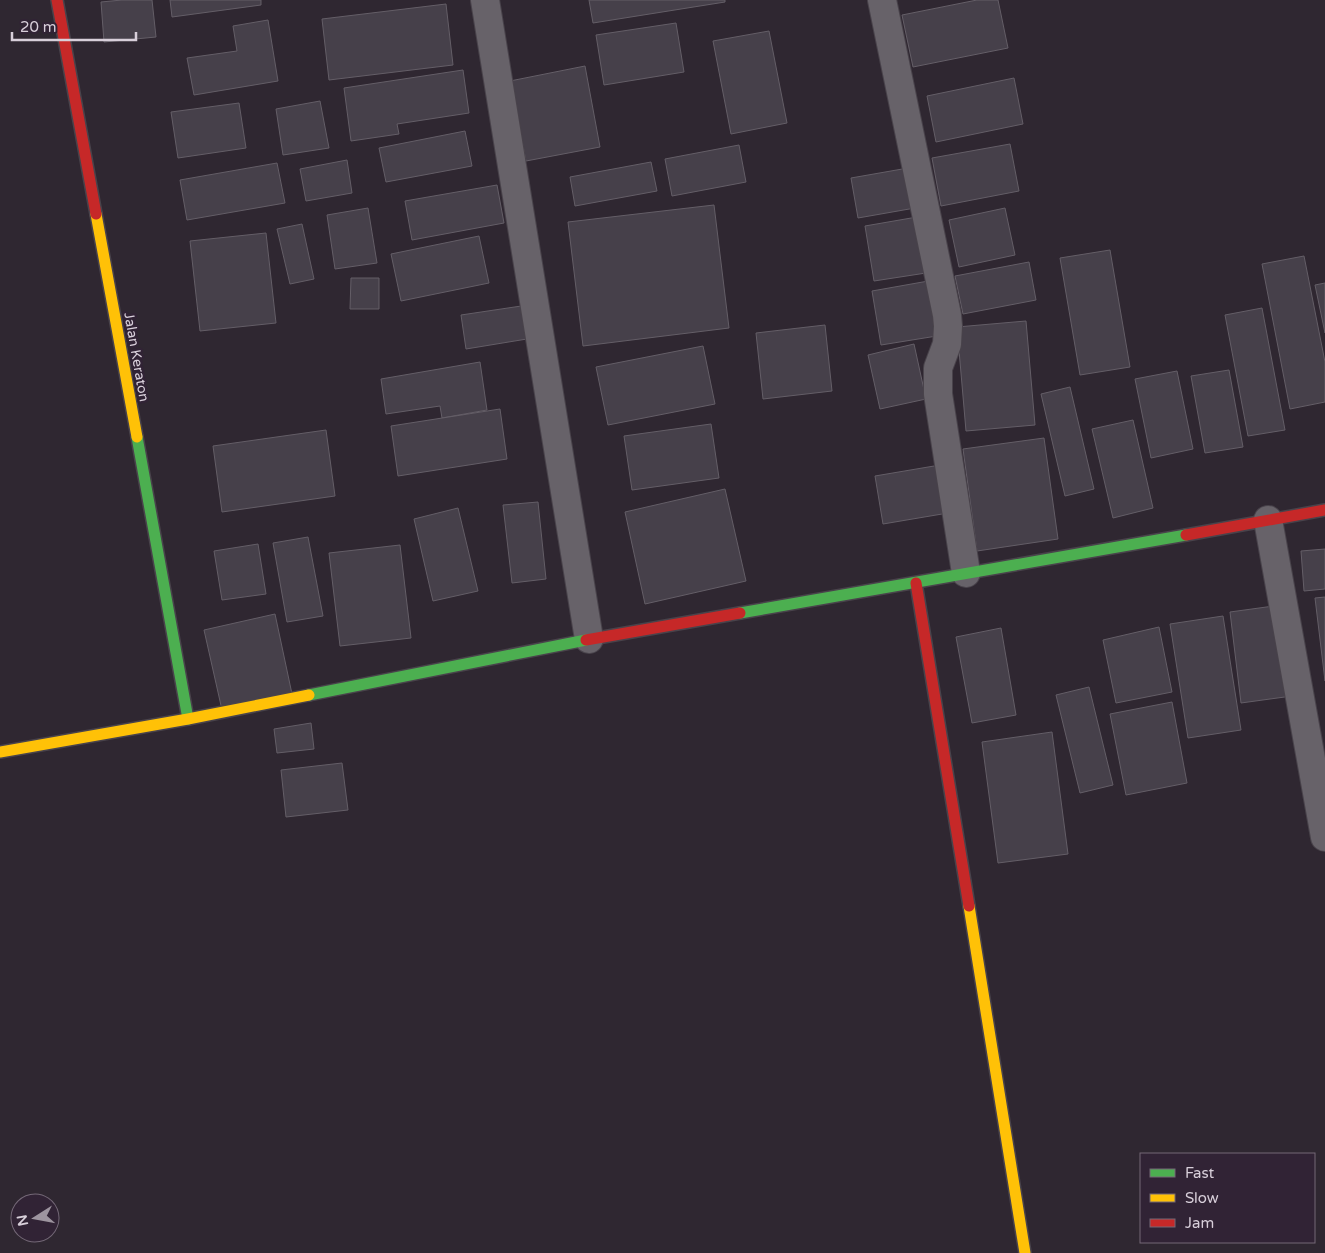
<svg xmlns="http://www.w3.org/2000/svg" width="1325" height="1253" font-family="'Varela Round',sans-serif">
<rect width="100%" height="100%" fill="#2f2731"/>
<g fill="#46404a" stroke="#645e67">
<path d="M122,0H152L156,37L104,42L101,2Z"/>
<path d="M170,0H261V5L172,17Z"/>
<path d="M589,0H725V2L593,23Z"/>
<path d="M977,0H998L1008,48L913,67L902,15Z"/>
<path d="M446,4L453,65L329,80L322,19Z"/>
<path d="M268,20L278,81L194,95L187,58L237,51L233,26Z"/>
<path d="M676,23L684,72L604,85L596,35Z"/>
<path d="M769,31L787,123L731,134L713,41Z"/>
<path d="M585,66L600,147L526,161L510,81Z"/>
<path d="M463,70L469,113L397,124L399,134L351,141L344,88Z"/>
<path d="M1014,78L1023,124L936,142L927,96Z"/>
<path d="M320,101L329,148L283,155L276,109Z"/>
<path d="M239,103L246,148L178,158L171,112Z"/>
<path d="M465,131L472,166L386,182L379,148Z"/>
<path d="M1010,144L1019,191L941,206L932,158Z"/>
<path d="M739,145L746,182L672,196L665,159Z"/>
<path d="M347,160L352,193L306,201L300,169Z"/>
<path d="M651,162L657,191L575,206L570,177Z"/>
<path d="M277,163L285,203L187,220L180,180Z"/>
<path d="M908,168L915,208L858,218L851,178Z"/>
<path d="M497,185L504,223L412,240L405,201Z"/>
<path d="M714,205L729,328L583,346L568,222Z"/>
<path d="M368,208L377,263L335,269L327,215Z"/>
<path d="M1005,208L1015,255L959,267L949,220Z"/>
<path d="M917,217L926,273L874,281L865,226Z"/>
<path d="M302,224L314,279L290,284L277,229Z"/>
<path d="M266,233L276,323L200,331L190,241Z"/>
<path d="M479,236L489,283L401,301L391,254Z"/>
<path d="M1110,250L1130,367L1080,375L1060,258Z"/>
<path d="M1304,256L1325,362V402L1290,409L1262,264Z"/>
<path d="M1029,262L1036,300L963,314L955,276Z"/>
<path d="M351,278H379V309H350Z"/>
<path d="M934,280L943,335L881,345L872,291Z"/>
<path d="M1325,283V333L1315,285Z"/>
<path d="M528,305L533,338L466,349L461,315Z"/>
<path d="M1262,308L1285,430L1248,436L1225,315Z"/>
<path d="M1026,321L1035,425L966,431L957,327Z"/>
<path d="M825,325L832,391L763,399L756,333Z"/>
<path d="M914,344L926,399L880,409L868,355Z"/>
<path d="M703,346L715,404L608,425L596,367Z"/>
<path d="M480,362L487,410L442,418L440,406L386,414L381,379Z"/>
<path d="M1229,370L1243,447L1205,453L1191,376Z"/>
<path d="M1177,371L1193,449L1151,458L1135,379Z"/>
<path d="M1070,387L1094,489L1065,496L1041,394Z"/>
<path d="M500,409L507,459L398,476L391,426Z"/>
<path d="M1133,420L1153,508L1113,518L1092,429Z"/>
<path d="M711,424L719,478L632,490L624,436Z"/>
<path d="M326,430L335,496L222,512L213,446Z"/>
<path d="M1044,438L1058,539L977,551L963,449Z"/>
<path d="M940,465L948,513L883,524L875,476Z"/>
<path d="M725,489L746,581L645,604L625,512Z"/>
<path d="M538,502L546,579L512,583L503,505Z"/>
<path d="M458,508L478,591L433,601L414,519Z"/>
<path d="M308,537L323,616L287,622L273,543Z"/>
<path d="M258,544L266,594L222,600L214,551Z"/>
<path d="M400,545L411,638L340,646L329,553Z"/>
<path d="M1325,549V589L1304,591L1301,551Z"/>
<path d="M1325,597V681L1315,598Z"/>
<path d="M1281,605L1292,696L1241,703L1230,612Z"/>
<path d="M275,614L292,694L222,710L204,630Z"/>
<path d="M1223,616L1241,730L1188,738L1170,624Z"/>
<path d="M1159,627L1172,692L1116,703L1103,640Z"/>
<path d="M1001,628L1016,715L972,723L956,637Z"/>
<path d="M1089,687L1113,785L1080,793L1056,695Z"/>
<path d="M1172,702L1187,783L1126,795L1110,714Z"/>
<path d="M311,723L314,749L277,753L274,729Z"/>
<path d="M1052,732L1068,854L998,863L982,742Z"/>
<path d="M342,763L348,810L286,817L281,770Z"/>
</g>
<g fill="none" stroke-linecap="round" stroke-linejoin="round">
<g stroke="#49434b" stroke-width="30">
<g id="street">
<path d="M485,0L589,639"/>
<path d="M882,0L947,315L948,326L947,344L938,368V394L966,573"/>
<path d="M1268,520L1325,837"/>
</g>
</g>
<g stroke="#49434b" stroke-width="14">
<g id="fast">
<path d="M137,437L188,719"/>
<path d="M740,613L1186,535"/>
<path d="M309,695L586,640"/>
</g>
</g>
<g stroke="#49434b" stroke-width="14">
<g id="slow">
<path d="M96,214L137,437"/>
<path d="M0,752L188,719L309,695"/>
<path d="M969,906L1025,1253"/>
</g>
</g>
<g stroke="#49434b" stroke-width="14">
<g id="jam">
<path d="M57,0L96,214"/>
<path d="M1186,535L1325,510"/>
<path d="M916,583L969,906"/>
<path d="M586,640L740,613"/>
</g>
</g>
<use href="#street" stroke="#676269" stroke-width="28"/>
<use href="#fast" stroke="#4caf50" stroke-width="11"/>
<use href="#slow" stroke="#ffc107" stroke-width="11"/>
<use href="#jam" stroke="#c62828" stroke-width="11"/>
</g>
<g text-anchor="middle" stroke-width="5" stroke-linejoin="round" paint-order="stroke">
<g font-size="14" fill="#d8cfda" stroke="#312335">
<text transform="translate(137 357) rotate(80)" y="5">Jalan Keraton</text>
</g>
</g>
<rect x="1140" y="1153" width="175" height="90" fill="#312335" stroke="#746877"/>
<rect x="1150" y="1169" width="25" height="8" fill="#4caf50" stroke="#746877"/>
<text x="1185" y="1178" font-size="15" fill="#d8cfda">Fast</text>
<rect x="1150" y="1194" width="25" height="8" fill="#ffc107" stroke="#746877"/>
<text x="1185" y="1203" font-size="15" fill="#d8cfda">Slow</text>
<rect x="1150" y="1219" width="25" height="8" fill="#c62828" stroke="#746877"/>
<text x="1185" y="1228" font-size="15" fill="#d8cfda">Jam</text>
<g transform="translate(35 1218) rotate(259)"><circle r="24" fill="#312335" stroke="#746877"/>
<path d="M0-4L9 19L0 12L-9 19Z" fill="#9d949f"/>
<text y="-8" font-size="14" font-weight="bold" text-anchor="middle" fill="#d8cfda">N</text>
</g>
<path d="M12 32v8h124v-8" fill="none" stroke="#d8cfda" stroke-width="2.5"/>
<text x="20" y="32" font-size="15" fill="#d8cfda" stroke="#312335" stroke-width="4" paint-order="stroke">20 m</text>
</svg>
